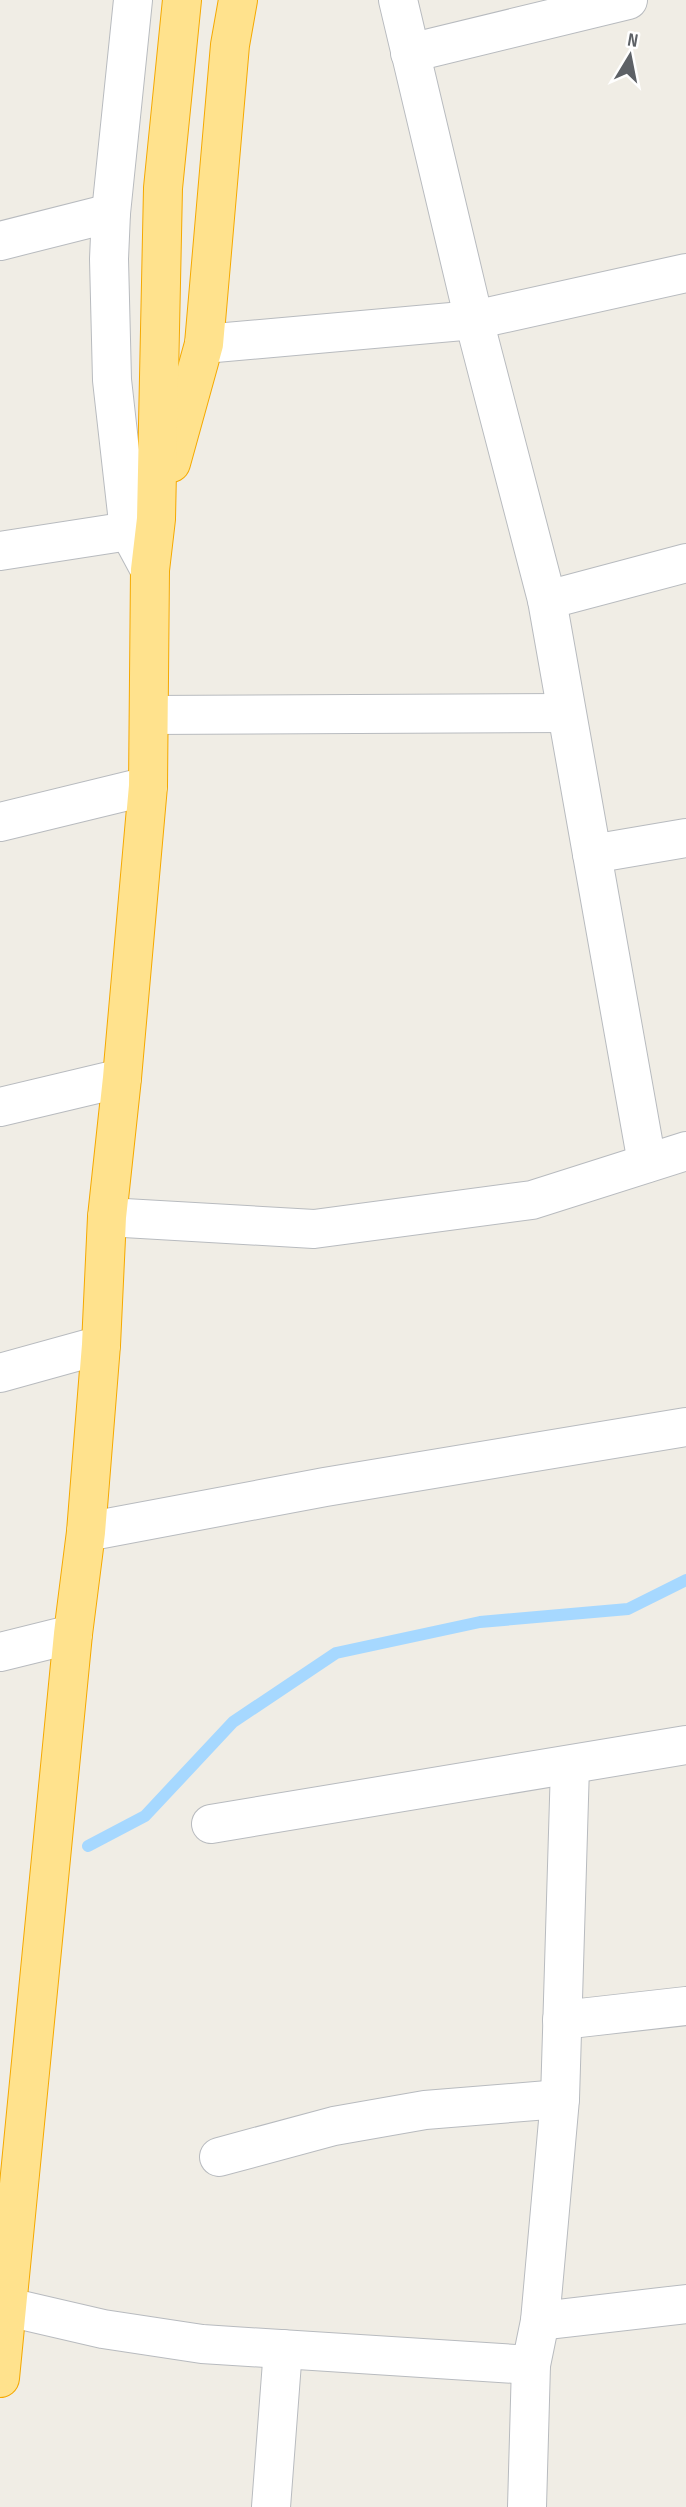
<svg xmlns="http://www.w3.org/2000/svg" width="686" height="2507" font-family="'Sofia Sans Condensed',sans-serif">
<rect width="100%" height="100%" fill="#f0ede5"/>
<g fill="none" stroke-linecap="round" stroke-linejoin="round">
<path stroke="#a6d8ff" stroke-width="12" d="M88,1846L145,1816L233,1722L336,1653L480,1622L628,1609L686,1580"/>
<g stroke="#b8bbbf" stroke-width="40">
<g id="minor">
<path d="M133,0L111,213L109,259L112,380L129,531L150,570"/>
<path d="M398,0L474,320L547,600L592,854L686,838"/>
<path d="M410,53L628,0"/>
<path d="M0,241L111,213"/>
<path d="M204,344L474,320L686,273"/>
<path d="M0,551L129,531"/>
<path d="M547,600L686,563"/>
<path d="M149,715L566,713"/>
<path d="M0,822L148,786"/>
<path d="M592,854L647,1163"/>
<path d="M0,1107L122,1078"/>
<path d="M107,1217L314,1229L532,1200L686,1151"/>
<path d="M0,1373L101,1345"/>
<path d="M86,1532L325,1487L686,1427"/>
<path d="M0,1652L73,1634"/>
<path d="M211,1824L686,1745"/>
<path d="M562,2020L686,2006"/>
<path d="M219,2157L334,2126L425,2110L560,2099"/>
<path d="M8,2307L103,2329L202,2344L531,2365"/>
<path d="M540,2321L686,2304"/>
<path d="M271,2507L283,2349"/>
<path d="M527,2507L531,2365L540,2321L560,2099L570,1766"/>
</g>
</g>
<g stroke="#f5a900" stroke-width="40">
<g id="highway">
<path d="M171,463L204,344L230,45L238,0"/>
<path d="M0,2378L73,1634L86,1532L101,1345L107,1217L122,1078L148,786L150,570L156,519L163,188L182,0"/>
</g>
</g>
<use href="#minor" stroke="#fff" stroke-width="38"/>
<use href="#highway" stroke="#ffe28d" stroke-width="38"/>
</g>
<g transform="translate(630 56) rotate(10)" stroke="#ffffff" stroke-width="5" paint-order="stroke">
<path d="M0-5L12 26L0 18L-12 26Z" fill="#5d6166"/>
<text y="-10" font-size="19" font-weight="bold" text-anchor="middle" fill="#5d6166">N</text>
</g>
</svg>
